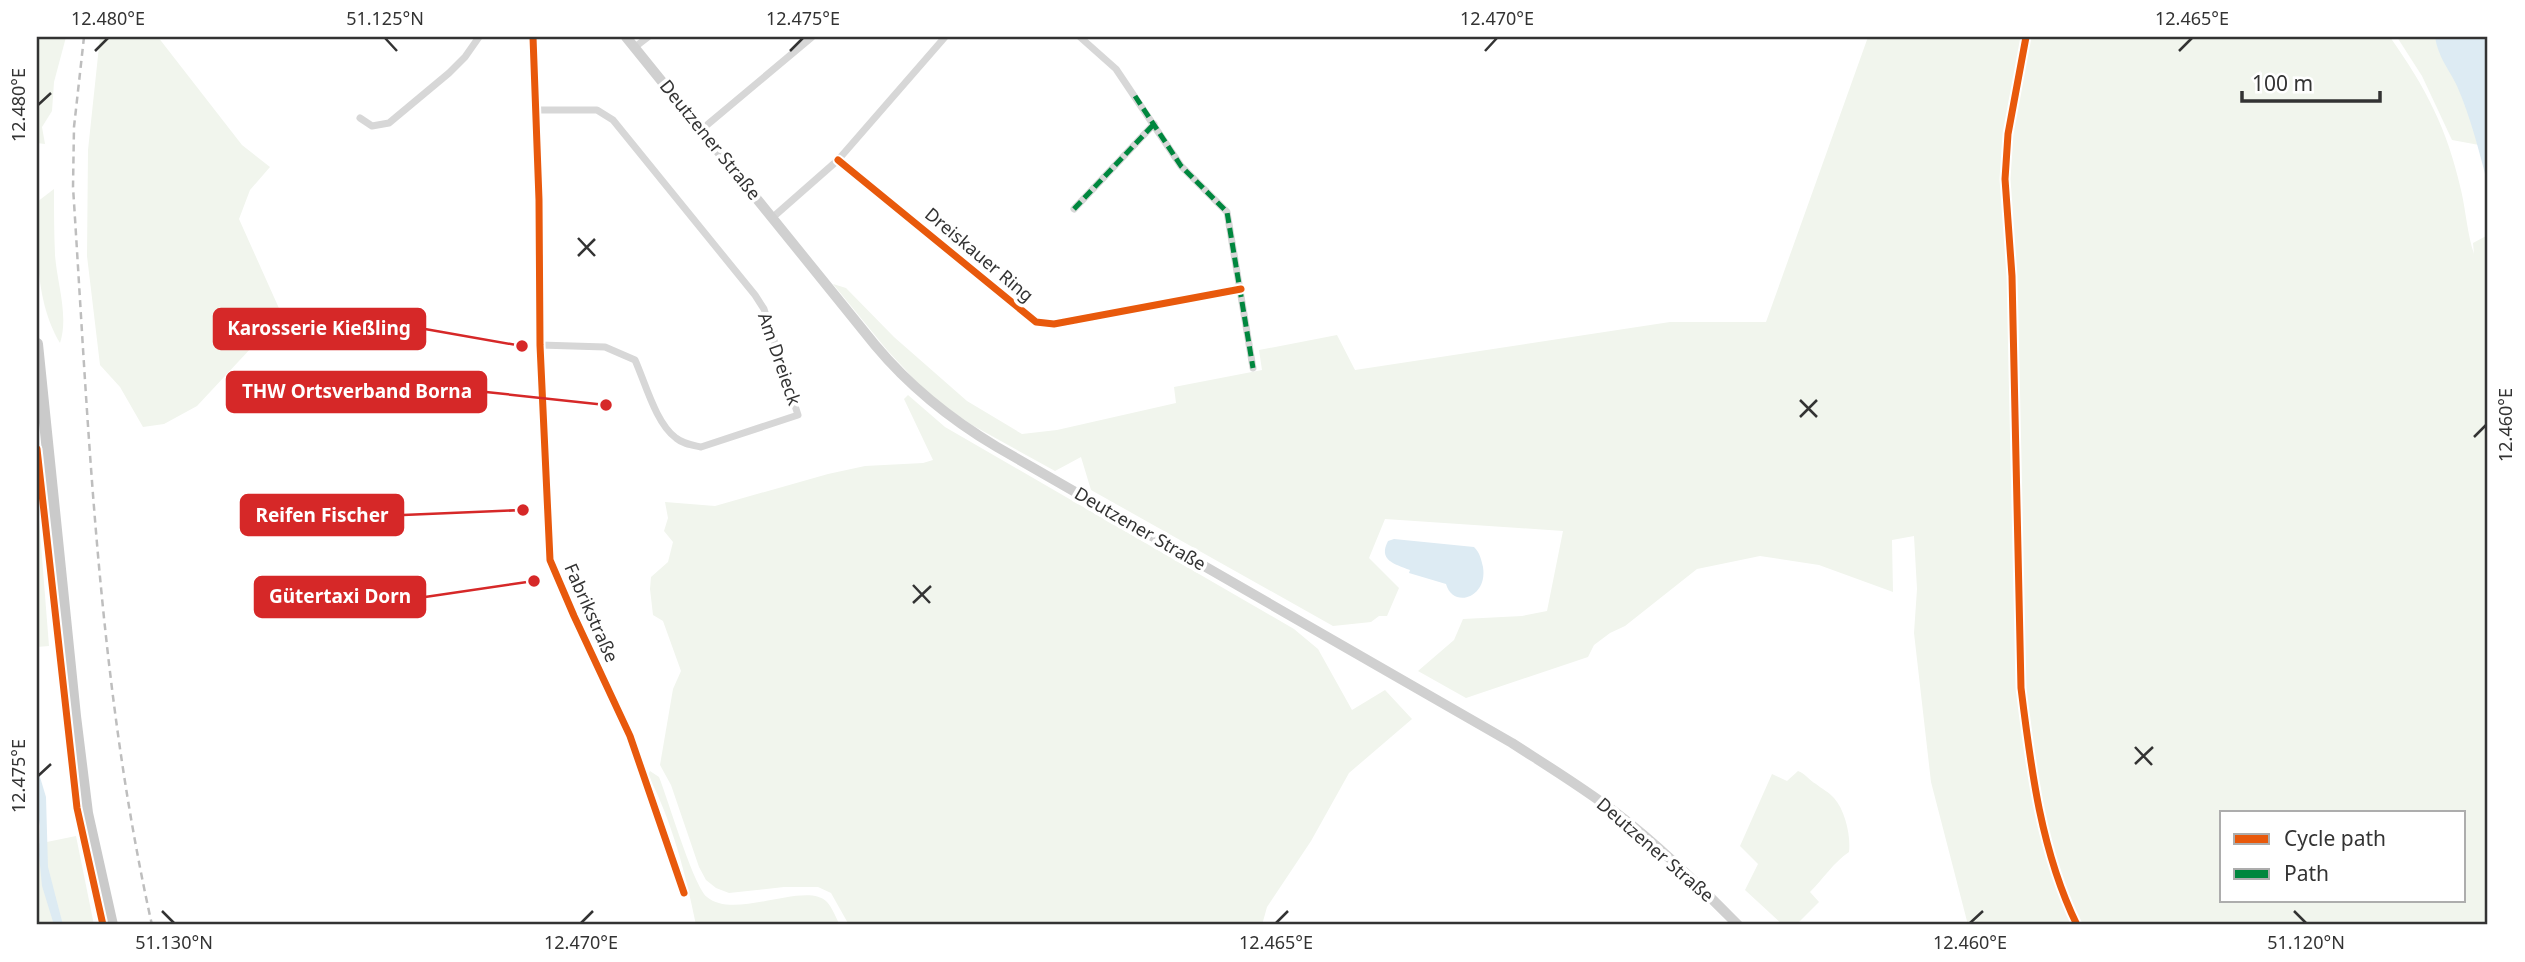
<svg xmlns="http://www.w3.org/2000/svg" width="2525" height="962" font-family="'Noto Sans',sans-serif">
<rect width="100%" height="100%" fill="#fff"/>
<g fill="#f1f5ed" fill-rule="evenodd">
<path d="M37,37H66L54,82L52,111L42,127L45,144L37,143Z"/>
<path d="M100,37H158L242,145L270,167L250,190L239,219L282,315L197,406L164,424L143,427L120,387L100,365L87,256L88,150Z"/>
<path d="M1868,37H2390C2426,88 2447,128 2461,190C2466,211 2467,233 2474,254L2473,243L2488,235V925H1968L1931,782L1914,633L1917,589L1914,536L1892,540L1893,592L1819,565L1760,556L1697,569L1625,626L1610,633L1594,645L1588,657L1466,698L1418,671L1454,640L1463,619L1522,616L1547,611L1563,531L1385,519L1369,558L1399,588L1387,616H1379L1371,622L1333,626L1091,490L1081,457L1055,471L972,425L930,396L887,350L833,284L846,288L894,337L967,401L1022,434L1057,430L1176,403L1174,387L1262,370L1259,350L1337,335L1355,370L1670,322H1766ZM2222,813H2464V901H2222Z"/>
<path d="M2397,37H2450L2479,145L2452,140L2422,76Z"/>
<path d="M54,189C54,211 54,233 55,255C57,283 69,316 60,343C35,301 37,249 37,202Z"/>
<path d="M908,395L945,427L1294,629L1318,649L1352,710L1385,690L1412,719L1349,773L1311,841L1267,907L1262,925H849L831,893L818,887H784L729,893L716,888L706,880L699,867L671,785L660,765L673,689L681,671L663,621L653,615L650,589L651,577L668,562L673,542L664,531L668,518L665,502L715,506L828,474L865,466L923,463L933,460L904,399Z"/>
<path d="M37,494L49,646L37,647Z"/>
<path d="M650,771L659,777C668,799 693,885 707,897C735,921 806,880 827,902C832,907 836,918 840,925H696C686,875 672,821 648,775Z"/>
<path d="M1798,771C1806,774 1809,780 1816,784C1822,789 1829,792 1834,798C1845,810 1851,836 1849,852C1834,862 1823,879 1810,892L1819,902L1798,923L1783,925L1745,890L1758,864L1740,846L1772,774L1787,781Z"/>
<path d="M76,836L94,925H37V844Z"/>
</g>
<g fill="#ddebf3">
<path d="M2435,37H2488V185C2479,151 2471,118 2457,86C2448,67 2439,59 2435,37Z"/>
<path d="M1394,539L1474,547C1480,553 1481,559 1483,567C1488,598 1453,609 1446,584L1409,573L1410,570C1394,564 1378,560 1388,541Z"/>
<path d="M37,767L46,797L48,867L63,925H54L42,886L39,855L40,826L37,806Z"/>
</g>
<g fill="none" stroke-linecap="round" stroke-linejoin="round">
<g stroke="#d7d7d7" stroke-width="7">
<path d="M533,37L539,200L540,345L550,560L574,616L630,736L684,893"/>
<path d="M1080,37L1116,69L1181,166L1227,212L1253,368"/>
<path d="M635,47L648,37"/>
<path d="M535,110H597L613,120L755,295L764,309L798,415L701,447C692,445 683,444 676,438C656,424 645,382 635,360L605,347L540,345"/>
<path d="M360,118L372,126L389,123L449,73L465,57L479,37"/>
<path d="M701,130L812,37"/>
<path d="M838,160L1036,322L1054,324L1241,289"/>
<path d="M1074,209L1154,124"/>
<path d="M772,218L838,160L945,37"/>
</g>
<path stroke="#d0d0d0" stroke-width="10" d="M626,37L875,345C910,387 950,419 997,447L1512,743C1546,765 1582,787 1615,812C1660,846 1699,886 1738,925"/>
<path stroke="#cacaca" stroke-width="12" d="M37,344L75,716L87,813L112,925"/>
<path stroke="#bebebe" stroke-width="2.5" stroke-dasharray="7 5" stroke-linecap="butt" d="M84,37L74,127L73,187C89,434 98,683 152,925"/>
<g stroke="#00873e" stroke-width="5" stroke-dasharray="10 5" stroke-linecap="butt">
<path d="M1135,96L1181,166L1227,212L1253,368"/>
<path d="M1074,209L1154,124"/>
</g>
<g stroke="#fff" stroke-width="11">
<g id="cycleway">
<path d="M533,37L539,200L540,345L550,560L574,616L630,736L684,893"/>
<path d="M2026,37L2008,134L2005,179L2012,276L2021,688C2031,769 2041,851 2077,925"/>
<path d="M838,160L1036,322L1054,324L1241,289"/>
<path d="M37,449L77,808L103,925"/>
</g>
</g>
<use href="#cycleway" stroke="#e8590c" stroke-width="7"/>
</g>
<path fill="none" stroke="#333" stroke-width="2.5" d="M385,38L397,51M95,51L108,38M790,51L803,38M1485,51L1497,38M2179,51L2192,38M38,105L51,93M578,238L595,256M578,256L595,239M1800,400L1817,417M1800,417L1817,400M2474,437L2486,425M913,585L930,603M913,603L931,586M2135,747L2152,765M2135,764L2153,747M38,776L51,764M162,911L174,923M2294,911L2306,923M581,923L593,911M1276,923L1288,911M1970,923L1983,911"/>
<g text-anchor="middle" stroke-width="7" stroke-linejoin="round" paint-order="stroke">
<g font-size="18" fill="#333" stroke="#fff">
<text transform="translate(710 140) rotate(51)" y="6">Deutzener Straße</text>
<text transform="translate(979 255) rotate(40)" y="6">Dreiskauer Ring</text>
<text transform="translate(779 359) rotate(71)" y="6">Am Dreieck</text>
<text transform="translate(1140 529) rotate(30)" y="6">Deutzener Straße</text>
<text transform="translate(591 613) rotate(66)" y="6">Fabrikstraße</text>
<text transform="translate(1655 850) rotate(41)" y="6">Deutzener Straße</text>
</g>
</g>
<path fill="none" stroke="#d62828" stroke-width="2.5" d="M522 346L425 329M606 405L486 392M523 510L403 515M534 581L425 597"/>
<g fill="#d62828" stroke="#fff" stroke-width="2.5">
<circle cx="522" cy="346" r="7"/>
<circle cx="606" cy="405" r="7"/>
<circle cx="523" cy="510" r="7"/>
<circle cx="534" cy="581" r="7"/>
</g>
<g fill="#d62828" stroke="#d62828" stroke-width="2.5">
<rect x="214" y="309" width="211" height="40" rx="7"/>
<rect x="227" y="372" width="259" height="40" rx="7"/>
<rect x="241" y="495" width="162" height="40" rx="7"/>
<rect x="255" y="577" width="170" height="40" rx="7"/>
</g>
<g font-size="19" text-anchor="middle" font-weight="bold" fill="#fff">
<text x="319" y="335">Karosserie Kießling</text>
<text x="357" y="398">THW Ortsverband Borna</text>
<text x="322" y="522">Reifen Fischer</text>
<text x="340" y="603">Gütertaxi Dorn</text>
</g>
<rect width="2525" height="962" fill="none" stroke="#ffffff" stroke-width="77"/>
<rect x="2220" y="811" width="245" height="91" fill="#ffffff" stroke="#adadad" stroke-width="2"/>
<rect x="2234" y="834" width="35" height="10" fill="#e8590c" stroke="#adadad" stroke-width="2"/>
<text x="2284" y="846" font-size="21" fill="#333333">Cycle path</text>
<rect x="2234" y="869" width="35" height="10" fill="#00873e" stroke="#adadad" stroke-width="2"/>
<text x="2284" y="881" font-size="21" fill="#333333">Path</text>
<path d="M2242 91v10h138v-10" fill="none" stroke="#333333" stroke-width="3.5"/>
<text x="2252" y="91" font-size="21" fill="#333333" stroke="#ffffff" stroke-width="5" paint-order="stroke">100 m</text>
<rect x="38" y="38" width="2448" height="885" fill="none" stroke="#333" stroke-width="2.5"/>
<g font-size="18" text-anchor="middle" fill="#333">
<text x="108" y="25">12.480°E</text>
<text x="385" y="25">51.125°N</text>
<text x="803" y="25">12.475°E</text>
<text x="1497" y="25">12.470°E</text>
<text x="2192" y="25">12.465°E</text>
<text transform="translate(19 105) rotate(-90)" y="6">12.480°E</text>
<text transform="translate(2506 425) rotate(-90)" y="6">12.460°E</text>
<text transform="translate(19 776) rotate(-90)" y="6">12.475°E</text>
<text x="174" y="949">51.130°N</text>
<text x="581" y="949">12.470°E</text>
<text x="1276" y="949">12.465°E</text>
<text x="1970" y="949">12.460°E</text>
<text x="2306" y="949">51.120°N</text>
</g>
</svg>
